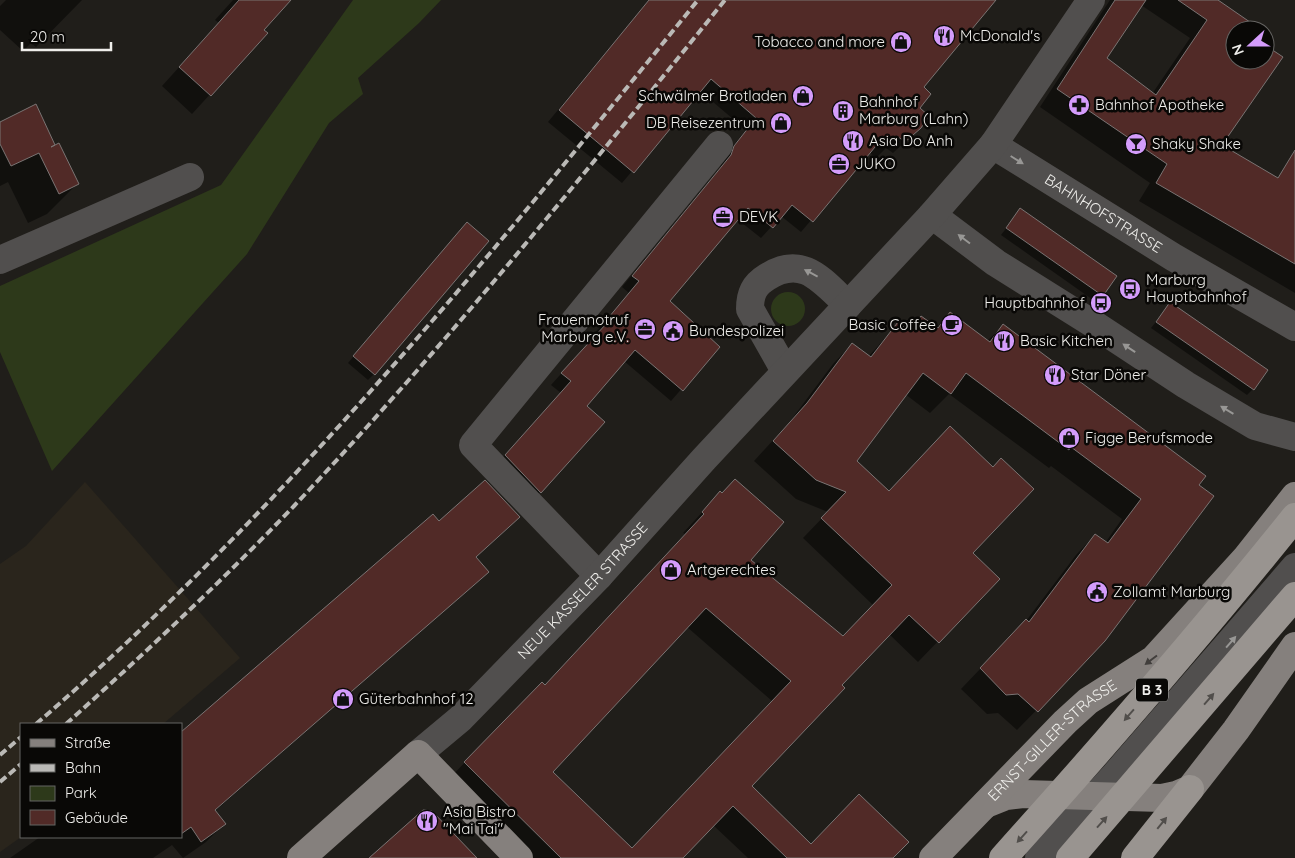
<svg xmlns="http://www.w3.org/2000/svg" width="1295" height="858" font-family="Quicksand,sans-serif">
<rect width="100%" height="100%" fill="#201e1a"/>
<path fill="#2a251c" d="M85,482L240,658L163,724H21V837L0,852V564L26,546Z"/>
<g fill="#2d391a">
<path d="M353,0H441L419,23L358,78L363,94L329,123L247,254L52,471L0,352V286L221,185Z"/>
<circle cx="788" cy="309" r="17"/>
</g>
<g fill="#0007" fill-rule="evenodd">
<path d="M6,0H82L36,47L31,43L23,51L0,30V6Z"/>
<path d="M233,0H289L262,30L266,33L192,114L162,86L219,23L215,20Z"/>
<path d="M649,0H994L922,88L908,139L893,153L886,148L876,158L869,152L801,232L781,216L761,238L737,219L669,301L718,347L671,401L624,361L585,406L603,422L529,504L494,467L561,393L551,385L595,336L593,335L629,293L622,287L720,168L723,158L746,130L700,91L622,183L548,122Z"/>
<path d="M1110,0H1214L1258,30H1235V60H1265V47L1281,58L1221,146L1277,178L1282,174L1295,182V293L1139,201L1150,183L1040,107ZM1141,5L1190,38L1152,94L1105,58Z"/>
<path d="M0,123L54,144L78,183L47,214L28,223L8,182L0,186Z"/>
<path d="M1020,210L1116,277L1096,302L1001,235Z"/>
<path d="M461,230L374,374L368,380L348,363Z"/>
<path d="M1171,303L1253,389L1247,395L1151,328Z"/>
<path d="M951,314L987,341L1003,326L1204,476L1104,641L1017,730L998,713L987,714L961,689L1026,621L1076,555L1095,535L1105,543L1122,519L1051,466L1049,468L949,394L930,413L905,394L855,461L888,492L971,553L998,579L918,662L889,634L750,786L811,845L891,858H748L713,825L682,858H522L445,783L522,703L544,686L685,534L683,533L720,493L749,560L843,638L873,605L803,538L828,512L796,499L754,461L788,424L833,364L852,344L868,357L898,324L907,331L921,317L936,328ZM687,627L772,701L632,849L551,772Z"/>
<path d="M519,517L475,558L487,572L215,811L224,824L206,842L183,858L172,845L153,858H10L40,837H181V734L439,523Z"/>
</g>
<g fill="#512a27" stroke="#7a7473" fill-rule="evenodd">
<path d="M239,0H291L264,30L268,33L211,96L179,67Z"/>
<path d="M649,0H996L924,87L931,94L920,108L929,116L921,128L905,142L897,136L888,147L880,141L813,222L792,205L773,228L748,208L670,301L720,347L683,391L635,350L587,406L605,422L541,493L505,455L571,381L561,373L606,324L604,323L639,281L632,276L731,155L734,146L756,118L711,79L634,173L559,110Z"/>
<path d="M1115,0H1146L1107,58L1156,95L1207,20L1178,0H1218L1260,29L1235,30V60H1265V45L1283,57L1222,145L1278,178L1295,150V264L1156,183L1167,164L1057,89Z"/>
<path d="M36,104L55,145L51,147L59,143L79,184L59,194L39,153L11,166L0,144V122Z"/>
<path d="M1020,208L1117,276L1103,296L1006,228Z"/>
<path d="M467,222L489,241L375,375L353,356Z"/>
<path d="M1170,302L1268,370L1254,390L1156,322Z"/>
<path d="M950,312L990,342L1003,324L1206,476L1199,485L1214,496L1105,641L1038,712L1018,694L1006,695L980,668L1026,619L1029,622L1095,534L1108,543L1141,499L1071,447L1069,450L966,373L951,394L923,373L857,461L889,491L950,426L993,467L1001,458L1034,489L973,553L1000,579L939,643L909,615L842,685L845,688L752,786L811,844L859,794L909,842L893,858H787L733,806L683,858H561L464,762L542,682L545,685L704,514L702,512L720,491L722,493L735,479L784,522L751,560L843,636L892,585L821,518L846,492L816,480L773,441L807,403L852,343L871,357L898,322L909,331L921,316L938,328ZM706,608L791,681L632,848L553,772Z"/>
<path d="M485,480L520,517L476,557L489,572L215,810L226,824L201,842L191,827L181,834V732L433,514L439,521Z"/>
<path d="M423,810L432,811L477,858H369Z"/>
</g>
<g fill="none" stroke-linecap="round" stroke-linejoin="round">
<g stroke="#514f4e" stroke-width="28">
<path id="s1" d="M993,145L1173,257L1295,327"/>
<path d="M932,215L996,263L1095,325L1186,385L1255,426L1295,437"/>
<path d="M0,260L190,177"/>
<path d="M785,371L750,309C750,294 754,285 767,277C803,254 822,281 848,305"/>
<path d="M599,576L473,445L719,145"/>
<path id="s2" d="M418,754L460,719L599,576L704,459L932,215L993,145L1091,0"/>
<path d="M1039,858L1115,775L1295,567"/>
</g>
<g stroke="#85807d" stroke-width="28">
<path d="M986,804L1006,796L1023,794L1162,798L1176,795L1190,789L1236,730L1295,646"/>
<path d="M301,858L418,754L519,858"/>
<path id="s3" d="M933,858L1065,722L1088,701L1154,659L1246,558L1295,496"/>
</g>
<path stroke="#999490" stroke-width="28" d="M1135,858L1190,789"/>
<g stroke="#bab9b6" stroke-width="4" stroke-dasharray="8 4" stroke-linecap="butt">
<path d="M36,724C285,510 492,254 698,0"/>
<path d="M66,724C144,654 221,582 294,506C446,345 586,172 725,0"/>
<path d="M0,755L21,737"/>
<path d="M0,782L21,764"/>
</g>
<g stroke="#999490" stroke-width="28">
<path d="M1003,858C1103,747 1201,634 1295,517"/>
<path d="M1070,858L1295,596"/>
</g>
</g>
<defs><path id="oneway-solid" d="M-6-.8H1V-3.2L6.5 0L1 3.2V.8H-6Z" transform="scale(1.25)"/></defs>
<g fill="#989795">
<use href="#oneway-solid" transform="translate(1017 160) rotate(32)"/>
<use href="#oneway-solid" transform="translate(964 239) rotate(-143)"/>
<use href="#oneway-solid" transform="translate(811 273) rotate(-152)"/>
<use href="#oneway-solid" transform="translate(1129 348) rotate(-146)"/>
<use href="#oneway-solid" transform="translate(1227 410) rotate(-149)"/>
<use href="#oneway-solid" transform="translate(1231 642) rotate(-49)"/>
</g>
<use fill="#413e3c" href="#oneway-solid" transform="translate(1151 660) rotate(143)"/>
<g fill="#514e4b">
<use href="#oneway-solid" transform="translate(1209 699) rotate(-49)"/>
<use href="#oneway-solid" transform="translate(1129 715) rotate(131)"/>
<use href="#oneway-solid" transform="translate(1102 822) rotate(-48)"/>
<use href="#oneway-solid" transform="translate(1162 823) rotate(-51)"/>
<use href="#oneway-solid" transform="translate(1022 837) rotate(132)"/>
</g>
<defs>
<g id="restaurant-disc" transform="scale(1.125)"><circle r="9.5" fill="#d49cfb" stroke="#090806"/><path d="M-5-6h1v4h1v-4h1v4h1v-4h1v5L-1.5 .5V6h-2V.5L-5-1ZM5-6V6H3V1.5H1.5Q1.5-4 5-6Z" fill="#111"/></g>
<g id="shop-disc" transform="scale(1.125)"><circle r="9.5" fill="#d49cfb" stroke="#090806"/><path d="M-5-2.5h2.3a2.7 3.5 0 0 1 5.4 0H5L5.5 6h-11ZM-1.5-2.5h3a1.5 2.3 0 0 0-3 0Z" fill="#111"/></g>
<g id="pharmacy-disc" transform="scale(1.125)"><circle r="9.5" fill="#d49cfb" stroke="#090806"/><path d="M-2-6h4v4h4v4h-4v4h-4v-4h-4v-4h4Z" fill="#111"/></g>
<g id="building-disc" transform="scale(1.125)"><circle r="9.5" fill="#d49cfb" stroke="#090806"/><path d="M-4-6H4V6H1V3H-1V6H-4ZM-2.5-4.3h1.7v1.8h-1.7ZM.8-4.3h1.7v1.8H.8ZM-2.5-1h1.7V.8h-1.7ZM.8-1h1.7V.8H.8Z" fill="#111"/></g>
<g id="bar-disc" transform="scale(1.125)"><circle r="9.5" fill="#d49cfb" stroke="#090806"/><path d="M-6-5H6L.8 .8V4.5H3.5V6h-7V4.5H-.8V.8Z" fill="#111"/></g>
<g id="office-disc" transform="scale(1.125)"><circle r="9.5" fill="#d49cfb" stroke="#090806"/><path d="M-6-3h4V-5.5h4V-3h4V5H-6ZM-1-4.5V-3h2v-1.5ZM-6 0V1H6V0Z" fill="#111"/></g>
<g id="bus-disc" transform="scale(1.125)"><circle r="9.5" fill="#d49cfb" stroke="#090806"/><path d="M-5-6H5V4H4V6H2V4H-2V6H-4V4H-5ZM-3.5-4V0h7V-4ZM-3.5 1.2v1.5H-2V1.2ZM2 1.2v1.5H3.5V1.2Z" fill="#111"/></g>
<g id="cafe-disc" transform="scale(1.125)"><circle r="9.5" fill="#d49cfb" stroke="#090806"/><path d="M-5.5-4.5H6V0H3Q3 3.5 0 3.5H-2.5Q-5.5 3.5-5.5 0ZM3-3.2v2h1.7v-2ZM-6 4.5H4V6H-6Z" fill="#111"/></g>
<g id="civic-disc" transform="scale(1.125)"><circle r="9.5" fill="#d49cfb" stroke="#090806"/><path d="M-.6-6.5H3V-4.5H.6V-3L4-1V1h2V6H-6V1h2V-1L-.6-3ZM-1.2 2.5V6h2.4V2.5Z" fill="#111"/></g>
</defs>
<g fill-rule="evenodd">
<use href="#restaurant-disc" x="944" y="36"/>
<use href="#shop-disc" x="901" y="42"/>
<use href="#shop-disc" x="803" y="96"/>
<use href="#pharmacy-disc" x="1079" y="105"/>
<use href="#building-disc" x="843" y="111"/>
<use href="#shop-disc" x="781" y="123"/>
<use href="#restaurant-disc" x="853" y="141"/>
<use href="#bar-disc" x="1136" y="144"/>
<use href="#office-disc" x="839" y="164"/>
<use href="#office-disc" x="723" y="217"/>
<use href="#bus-disc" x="1130" y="289"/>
<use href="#bus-disc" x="1101" y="303"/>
<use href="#cafe-disc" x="952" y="325"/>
<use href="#office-disc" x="645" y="329"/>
<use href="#civic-disc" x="673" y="331"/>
<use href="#restaurant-disc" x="1004" y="341"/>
<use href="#restaurant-disc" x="1055" y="375"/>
<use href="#shop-disc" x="1069" y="438"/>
<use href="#shop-disc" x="671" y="570"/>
<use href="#civic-disc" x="1097" y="592"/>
<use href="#shop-disc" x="343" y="699"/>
<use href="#restaurant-disc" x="427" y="821"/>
</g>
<g text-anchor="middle" stroke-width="5" stroke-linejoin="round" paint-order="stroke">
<rect fill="#090806" stroke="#aaa9a6" stroke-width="1" x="1136" y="678.5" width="32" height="23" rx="4"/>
<g font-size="14" font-weight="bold" fill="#efeeeb">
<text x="1152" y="695">B 3</text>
</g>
<g font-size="15" fill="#efeeeb" stroke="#090806" text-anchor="start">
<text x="960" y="41">McDonald's</text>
<text x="885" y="47" text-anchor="end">Tobacco and more</text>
<text x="787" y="101" text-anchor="end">Schwälmer Brotladen</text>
<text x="859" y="107">Bahnhof<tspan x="859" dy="17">Marburg (Lahn)</tspan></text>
<text x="1095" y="110">Bahnhof Apotheke</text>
<text x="765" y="128" text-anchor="end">DB Reisezentrum</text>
<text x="869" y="146">Asia Do Anh</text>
<text x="1152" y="149">Shaky Shake</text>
<text x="855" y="169">JUKO</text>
<text x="739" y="222">DEVK</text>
<text x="1146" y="285">Marburg<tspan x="1146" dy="17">Hauptbahnhof</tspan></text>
<text x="1085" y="308" text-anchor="end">Hauptbahnhof</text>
<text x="629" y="325" text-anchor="end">Frauennotruf<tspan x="629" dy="17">Marburg e.V.</tspan></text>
<text x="936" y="330" text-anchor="end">Basic Coffee</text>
<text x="689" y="336">Bundespolizei</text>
<text x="1020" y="346">Basic Kitchen</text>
<text x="1071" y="380">Star Döner</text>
<text x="1085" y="443">Figge Berufsmode</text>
<text x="687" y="575">Artgerechtes</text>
<text x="1113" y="597">Zollamt Marburg</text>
<text x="359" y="704">Güterbahnhof 12</text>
<text x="443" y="817">Asia Bistro<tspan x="443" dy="17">"Mai Tai"</tspan></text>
</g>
<g font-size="15" fill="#efeeeb" stroke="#090806">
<text dy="5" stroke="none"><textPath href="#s1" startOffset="130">BAHNHOFSTRASSE</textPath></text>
<text dy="5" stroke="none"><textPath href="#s2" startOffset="232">NEUE KASSELER STRASSE</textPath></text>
<text dy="5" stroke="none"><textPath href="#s3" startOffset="168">ERNST-GILLER-STRASSE</textPath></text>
</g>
</g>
<rect x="20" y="723" width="162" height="115" fill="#090806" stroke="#656462"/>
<rect x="30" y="739" width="25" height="8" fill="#85807d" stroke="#656462"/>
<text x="65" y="748" font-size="15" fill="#efeeeb">Straße</text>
<rect x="30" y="764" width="25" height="8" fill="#bab9b6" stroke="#656462"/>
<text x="65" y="773" font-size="15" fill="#efeeeb">Bahn</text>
<rect x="30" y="786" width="25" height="15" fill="#2d391a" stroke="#656462"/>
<text x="65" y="798" font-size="15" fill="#efeeeb">Park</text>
<rect x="30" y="810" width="25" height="15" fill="#512a27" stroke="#656462"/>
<text x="65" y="823" font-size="15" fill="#efeeeb">Gebäude</text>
<g transform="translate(1250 45) rotate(249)"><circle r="24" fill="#090806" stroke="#656462"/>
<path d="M0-4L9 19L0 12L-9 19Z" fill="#d49cfb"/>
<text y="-8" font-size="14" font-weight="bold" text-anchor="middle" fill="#efeeeb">N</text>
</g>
<path d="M22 42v8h89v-8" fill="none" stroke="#efeeeb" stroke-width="2.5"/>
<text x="30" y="42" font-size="15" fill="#efeeeb" stroke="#090806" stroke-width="4" paint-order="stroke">20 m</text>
</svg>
